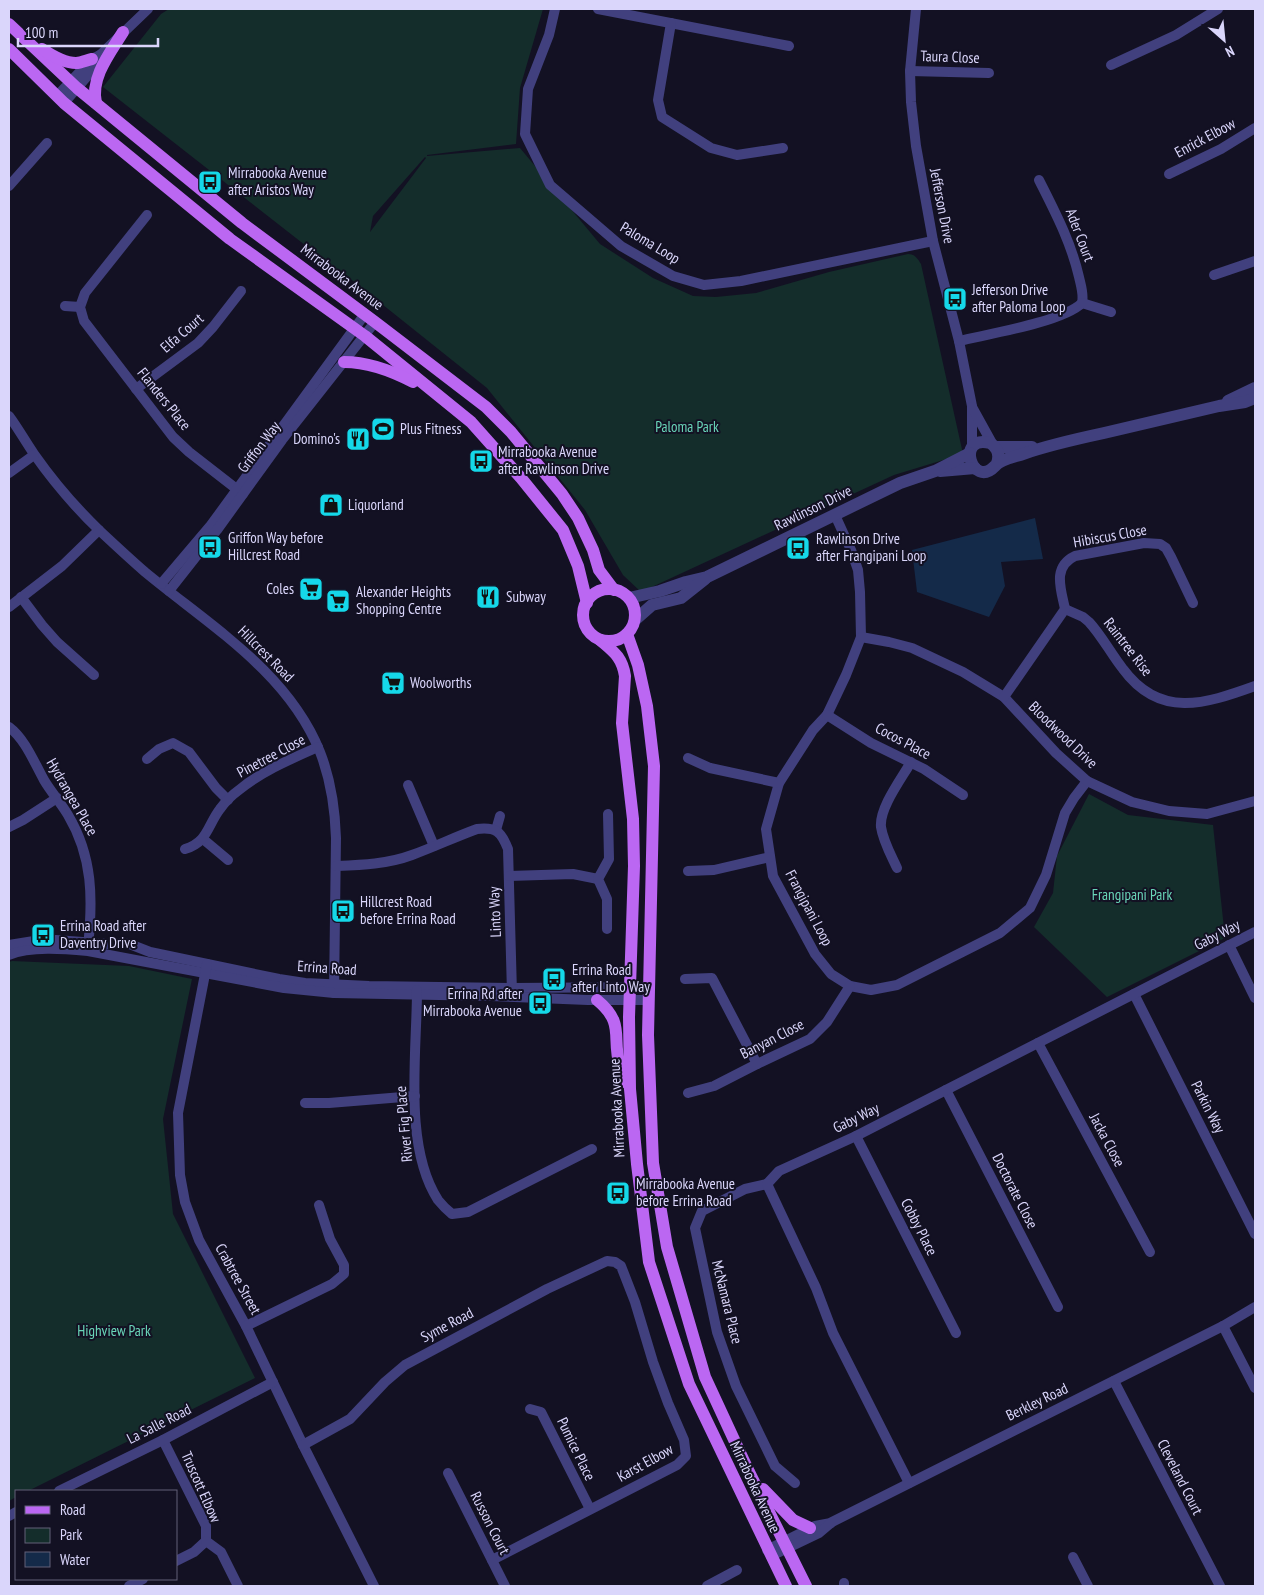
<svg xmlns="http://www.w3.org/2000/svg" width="1264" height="1595" font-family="'PT Sans Narrow',sans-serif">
<rect width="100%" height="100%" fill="#131123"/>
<g fill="#142d2b" fill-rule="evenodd">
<path d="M169,9H543L520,88L516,144L427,155V156L520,148L600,244L653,278L693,296L716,297L756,293L829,272L908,254C915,254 918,259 921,264L963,454L894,475L641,592L623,575L585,510L487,388L343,273L342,274L103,87L161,14ZM425,157L426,158L370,232L373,216Z"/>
<path d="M1089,794L1128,815L1213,825L1225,938L1107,997L1034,927L1053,893L1057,856Z"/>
<path d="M12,961L129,966L192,979L163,1119L173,1214L255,1378L28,1491H16V1497L9,1501V962Z"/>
</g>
<path fill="#142a49" d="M1035,518L1043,559L1001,562L1005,586L989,617L917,592L912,550Z"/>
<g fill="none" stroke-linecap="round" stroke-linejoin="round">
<g stroke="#41407e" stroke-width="10">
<path d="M555,9L549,35L528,89L525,134L550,185L621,246L673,276L704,285L741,281L933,241"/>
<path d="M598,9L789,46"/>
<path d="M916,9L910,71L911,102L916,146L933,241L959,341L972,406V448"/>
<path d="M671,23L658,100L662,117L711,148L737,155L783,148"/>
<path d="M1111,65L1176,35L1218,9"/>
<path d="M910,71L989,73"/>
<path d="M57,96L92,59L100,55L148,9"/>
<path d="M64,103L97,65L100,55"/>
<path d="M1169,174L1221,149L1255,128"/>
<path d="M1039,180C1055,212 1071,242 1079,277C1081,286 1084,294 1082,303"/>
<path d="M9,186L47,143"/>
<path d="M147,215L85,293L80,307L84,321L173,437L189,452L243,494"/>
<path d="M1214,275L1255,261"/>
<path d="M65,306L80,307"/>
<path d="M959,341C988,334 1062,322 1082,303L1111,312"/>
<path d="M136,389L198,343L213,327L241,291"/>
<path d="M972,407L993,445"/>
<path d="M9,416C18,428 25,441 34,454C53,481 76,508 100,531C115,545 130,559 145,572C209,625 288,672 320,752C331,780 335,808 336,838L334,993"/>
<path d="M9,473L34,455"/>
<path d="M835,515L851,550L858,570L860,592L861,637L846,675L827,715L813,730L779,783L766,829L773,876L815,954L831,974L850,986L871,990L897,985L1000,933L1030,908L1046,875L1065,813L1074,798L1087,781"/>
<path d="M161,584L211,525L365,314"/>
<path d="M169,591L217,530L282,440L375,322"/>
<path d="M21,597L42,625L57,642L94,675"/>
<path d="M9,607L62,566L99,530"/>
<path d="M1065,609L1083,617L1089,622C1102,636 1111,654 1123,669C1160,719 1205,704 1255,686"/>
<path d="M861,637L889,642L912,648L963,672L1004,697L1056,753L1087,781L1132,802L1169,811L1207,814L1255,801"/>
<path d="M1004,697L1065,609C1061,589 1052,567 1075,556L1144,543L1160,544L1166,548L1171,557L1193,603"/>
<path d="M827,715L871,743L924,769L963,795"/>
<path d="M9,727C25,739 34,762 44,780C51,792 61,803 68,815C93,857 93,899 88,947"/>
<path d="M688,758L710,768L779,783"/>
<path d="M147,759L159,749L173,743L189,752L216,788L228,800"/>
<path d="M408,785L434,846"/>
<path d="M9,827L23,820L57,798"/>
<path d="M496,830L500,816"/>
<path d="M203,839L228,860"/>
<path d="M185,849C208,842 207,826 220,809C225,802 232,795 239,790C262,771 291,759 318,747"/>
<path d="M336,866C361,865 388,864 412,855C434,847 455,837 477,829C496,827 501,831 508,849L512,993"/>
<path d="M897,868C891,855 883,841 881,827C879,808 902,778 911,762"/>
<path d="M688,871L714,870L770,857"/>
<path d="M509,876L573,874L598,879"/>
<path d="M607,929V899L598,879L609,859L608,814"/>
<path d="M9,945L34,941L56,940L109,944L124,943L132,945L150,952L279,979L305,983L369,986L512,988L648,987"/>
<path d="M1229,945L1255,998"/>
<path d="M9,955C30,946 65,949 88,951L284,988L334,993L491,996L588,1000H648"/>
<path d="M207,964L178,1113L180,1175L185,1202L199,1240L246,1326L303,1445L374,1586"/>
<path d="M685,979L712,978L757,1064"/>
<path d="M417,990C417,1053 403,1146 438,1200C442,1205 447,1210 452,1214L468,1212L592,1149"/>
<path d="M1134,994L1255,1234"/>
<path d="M1038,1043L1150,1252"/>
<path d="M946,1090L1058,1307"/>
<path d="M688,1093L714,1086L757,1064L810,1039L827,1022L850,986"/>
<path d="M305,1103H329L415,1096"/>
<path d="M856,1136L956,1333"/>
<path d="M767,1184L745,1189L702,1211L695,1228L717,1332L736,1386L775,1466L795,1483"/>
<path d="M246,1326L332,1284L344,1274V1265L330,1239L319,1205"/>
<path d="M1223,1326L1255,1388"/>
<path d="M1114,1381L1220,1586"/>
<path d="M530,1409L541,1412L590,1509"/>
<path d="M163,1440L206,1526V1541L194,1552L176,1561"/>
<path d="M303,1445L350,1419L385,1382L405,1365L547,1289L607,1261L615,1262L621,1266L635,1302L653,1362L668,1403L684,1440L686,1456L677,1465L492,1560"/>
<path d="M448,1473L505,1586"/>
<path d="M909,1483L833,1333L816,1288L767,1184L779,1171L856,1136L1255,932"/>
<path d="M59,1491L163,1440L273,1382"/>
<path d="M9,1516L16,1512"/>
<path d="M206,1541L221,1552L238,1586"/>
<path d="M767,1550L815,1526L831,1523"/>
<path d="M771,1556L819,1533L832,1522L1223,1326L1255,1307"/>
<path d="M1073,1557L1088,1586"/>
<path d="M844,1583V1586"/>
<path d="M129,1586L143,1579"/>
<path d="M707,1586L737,1570"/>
</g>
<g stroke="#41407e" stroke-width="12">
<path d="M1228,401L1255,388"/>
<path d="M995,447H1032"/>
<path d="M997,463C1000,455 998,448 990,443C955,434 972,490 995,466C1001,459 1014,457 1023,454C1049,445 1076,439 1104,433C1142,424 1180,415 1219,406L1245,402L1255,398"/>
<path d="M940,471L975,468"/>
<path d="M629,598L660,591L686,582L707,577L900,483L935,471L970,453"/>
<path d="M635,620L652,605L681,598L705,579"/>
</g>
<g stroke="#bb67f2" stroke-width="12">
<path d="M9,24L77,88L242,223L375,322L486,407L511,432L562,494L578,518L593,550L599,570L614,590"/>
<path d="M9,49L64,103L230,239L365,336L471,422L521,478L563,530L578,566L587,603"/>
<path d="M42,49C51,55 65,63 76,63C81,63 87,60 92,59"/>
<path d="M96,103C90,78 110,53 123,32"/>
<path d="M344,362C368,362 392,371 413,382"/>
<circle cx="609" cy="615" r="26"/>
<path d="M627,634L638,665L647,706L654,766L648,1035L653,1163L667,1247L705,1377L749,1472L806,1586"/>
<path d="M600,640C614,652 622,657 625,676L622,723L633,819L634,866L629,1017L630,1089L637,1164L649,1262L689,1384L786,1586"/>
<path d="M597,1000C626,1024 611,1037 620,1066C622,1072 626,1078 628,1084"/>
<path d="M763,1489L793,1520L810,1528"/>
</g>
</g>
<defs>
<g id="bus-square" transform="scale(1.25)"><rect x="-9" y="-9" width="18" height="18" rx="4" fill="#15d8e9" stroke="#131123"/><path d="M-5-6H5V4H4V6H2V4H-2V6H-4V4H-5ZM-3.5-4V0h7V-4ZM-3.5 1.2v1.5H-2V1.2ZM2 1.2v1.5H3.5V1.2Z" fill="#111"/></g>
<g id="stadium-square" transform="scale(1.25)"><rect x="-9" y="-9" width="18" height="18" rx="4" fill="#15d8e9" stroke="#131123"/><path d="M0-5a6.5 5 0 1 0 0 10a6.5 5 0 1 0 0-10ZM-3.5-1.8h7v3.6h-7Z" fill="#111"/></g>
<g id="restaurant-square" transform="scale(1.25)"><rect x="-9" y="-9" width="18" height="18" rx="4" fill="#15d8e9" stroke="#131123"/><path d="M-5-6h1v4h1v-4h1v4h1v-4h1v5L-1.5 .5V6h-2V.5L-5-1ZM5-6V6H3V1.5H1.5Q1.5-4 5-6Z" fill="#111"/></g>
<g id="shop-square" transform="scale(1.25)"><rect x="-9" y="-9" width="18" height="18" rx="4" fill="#15d8e9" stroke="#131123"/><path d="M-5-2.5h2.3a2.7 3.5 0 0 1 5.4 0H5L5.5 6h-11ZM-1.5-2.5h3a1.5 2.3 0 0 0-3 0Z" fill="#111"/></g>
<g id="supermarket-square" transform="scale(1.25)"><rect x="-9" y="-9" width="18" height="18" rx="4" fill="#15d8e9" stroke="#131123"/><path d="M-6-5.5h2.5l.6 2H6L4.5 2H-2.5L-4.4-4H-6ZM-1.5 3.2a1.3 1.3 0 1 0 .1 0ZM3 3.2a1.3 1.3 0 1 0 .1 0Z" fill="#111"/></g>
</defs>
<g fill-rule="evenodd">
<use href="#bus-square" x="210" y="182"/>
<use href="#bus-square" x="955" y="299"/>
<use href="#stadium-square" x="383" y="429"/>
<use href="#restaurant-square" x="358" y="439"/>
<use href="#bus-square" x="481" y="461"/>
<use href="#shop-square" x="331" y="505"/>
<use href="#bus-square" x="210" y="547"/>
<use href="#bus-square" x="798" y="548"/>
<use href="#supermarket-square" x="311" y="589"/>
<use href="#restaurant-square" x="488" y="597"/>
<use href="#supermarket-square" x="338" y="601"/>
<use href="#supermarket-square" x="393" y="683"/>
<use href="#bus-square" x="343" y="911"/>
<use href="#bus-square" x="43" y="935"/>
<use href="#bus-square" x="554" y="979"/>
<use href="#bus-square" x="540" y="1003"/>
<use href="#bus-square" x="618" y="1193"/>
</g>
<g text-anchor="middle" stroke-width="4" stroke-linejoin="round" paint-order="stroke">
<g font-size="15" fill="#dad6fb" stroke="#131123">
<text transform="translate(950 57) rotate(2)" y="5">Taura Close</text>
<text transform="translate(1205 138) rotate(-28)" y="5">Enrick Elbow</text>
<text transform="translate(942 206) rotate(79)" y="5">Jefferson Drive</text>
<text transform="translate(1080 235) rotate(69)" y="5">Ader Court</text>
<text transform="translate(650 243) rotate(31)" y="5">Paloma Loop</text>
<text transform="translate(342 277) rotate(37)" y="5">Mirrabooka Avenue</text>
<text transform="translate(182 333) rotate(-41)" y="5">Elfa Court</text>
<text transform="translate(164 399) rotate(51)" y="5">Flanders Place</text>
<text transform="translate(259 447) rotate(-53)" y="5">Griffon Way</text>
<text transform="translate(813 508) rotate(-26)" y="5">Rawlinson Drive</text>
<text transform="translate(1110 536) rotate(-10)" y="5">Hibiscus Close</text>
<text transform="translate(1128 647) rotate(52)" y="5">Raintree Rise</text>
<text transform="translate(266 654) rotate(45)" y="5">Hillcrest Road</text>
<text transform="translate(1063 735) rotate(44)" y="5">Bloodwood Drive</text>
<text transform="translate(903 741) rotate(28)" y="5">Cocos Place</text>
<text transform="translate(271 756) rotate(-28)" y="5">Pinetree Close</text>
<text transform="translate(72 797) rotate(60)" y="5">Hydrangea Place</text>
<text transform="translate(809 908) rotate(62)" y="5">Frangipani Loop</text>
<text transform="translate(495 912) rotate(-92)" y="5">Linto Way</text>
<text transform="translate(1217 935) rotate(-27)" y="5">Gaby Way</text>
<text transform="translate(327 968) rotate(4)" y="5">Errina Road</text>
<text transform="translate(772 1039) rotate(-27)" y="5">Banyan Close</text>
<text transform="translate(1208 1107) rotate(63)" y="5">Parkin Way</text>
<text transform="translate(617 1108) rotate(-93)" y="5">Mirrabooka Avenue</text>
<text transform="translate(856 1118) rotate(-26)" y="5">Gaby Way</text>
<text transform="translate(404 1124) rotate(-95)" y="5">River Fig Place</text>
<text transform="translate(1107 1140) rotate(62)" y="5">Jacka Close</text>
<text transform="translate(1015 1191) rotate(63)" y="5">Doctorate Close</text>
<text transform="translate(919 1227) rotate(63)" y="5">Cobby Place</text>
<text transform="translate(238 1279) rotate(61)" y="5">Crabtree Street</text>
<text transform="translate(727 1302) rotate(76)" y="5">McNamara Place</text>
<text transform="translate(447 1325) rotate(-28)" y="5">Syme Road</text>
<text transform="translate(1037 1402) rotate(-26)" y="5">Berkley Road</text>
<text transform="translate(159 1424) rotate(-27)" y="5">La Salle Road</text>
<text transform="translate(576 1449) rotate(64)" y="5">Pumice Place</text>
<text transform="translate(645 1463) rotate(-29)" y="5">Karst Elbow</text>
<text transform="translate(1180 1477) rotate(63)" y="5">Cleveland Court</text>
<text transform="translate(201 1487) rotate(66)" y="5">Truscott Elbow</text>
<text transform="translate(755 1487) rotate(65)" y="5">Mirrabooka Avenue</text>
<text transform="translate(490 1523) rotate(63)" y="5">Russon Court</text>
</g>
<g font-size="15" fill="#dad6fb" stroke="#131123" text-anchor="start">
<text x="228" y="178">Mirrabooka Avenue<tspan x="228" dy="17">after Aristos Way</tspan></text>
<text x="972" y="295">Jefferson Drive<tspan x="972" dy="17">after Paloma Loop</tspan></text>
<text x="400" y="434">Plus Fitness</text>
<text x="340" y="444" text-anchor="end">Domino's</text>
<text x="498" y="457">Mirrabooka Avenue<tspan x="498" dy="17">after Rawlinson Drive</tspan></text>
<text x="348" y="510">Liquorland</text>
<text x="228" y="543">Griffon Way before<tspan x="228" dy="17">Hillcrest Road</tspan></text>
<text x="816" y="544">Rawlinson Drive<tspan x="816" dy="17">after Frangipani Loop</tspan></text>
<text x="294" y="594" text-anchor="end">Coles</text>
<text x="356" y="597">Alexander Heights<tspan x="356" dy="17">Shopping Centre</tspan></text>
<text x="506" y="602">Subway</text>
<text x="410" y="688">Woolworths</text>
<text x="360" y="907">Hillcrest Road<tspan x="360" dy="17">before Errina Road</tspan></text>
<text x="60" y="931">Errina Road after<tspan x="60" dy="17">Daventry Drive</tspan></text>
<text x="572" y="975">Errina Road<tspan x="572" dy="17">after Linto Way</tspan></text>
<text x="522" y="999" text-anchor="end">Errina Rd after<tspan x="522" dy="17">Mirrabooka Avenue</tspan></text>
<text x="636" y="1189">Mirrabooka Avenue<tspan x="636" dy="17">before Errina Road</tspan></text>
</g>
<g font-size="15" fill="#69d5b8" stroke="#131123">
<text x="687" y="432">Paloma Park</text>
<text x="1132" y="900">Frangipani Park</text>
<text x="114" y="1336">Highview Park</text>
</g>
</g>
<rect width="1264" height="1595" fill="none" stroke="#dad6fb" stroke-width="20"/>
<rect x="15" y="1490" width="162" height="90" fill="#131123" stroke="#636079"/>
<rect x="25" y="1506" width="25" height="8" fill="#bb67f2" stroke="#636079"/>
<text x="60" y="1515" font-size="15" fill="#dad6fb">Road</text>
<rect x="25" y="1528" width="25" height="15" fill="#142d2b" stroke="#636079"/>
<text x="60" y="1540" font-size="15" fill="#dad6fb">Park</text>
<rect x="25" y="1552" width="25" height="15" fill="#142a49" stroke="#636079"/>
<text x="60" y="1565" font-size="15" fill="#dad6fb">Water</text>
<g transform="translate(1224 40) rotate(153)" stroke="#131123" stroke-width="4" paint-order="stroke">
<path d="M0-4L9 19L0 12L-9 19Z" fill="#dad6fb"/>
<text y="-8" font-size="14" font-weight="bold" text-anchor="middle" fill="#dad6fb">N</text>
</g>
<path d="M18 38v8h140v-8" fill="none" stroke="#dad6fb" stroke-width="2.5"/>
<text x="25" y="38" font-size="15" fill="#dad6fb" stroke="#131123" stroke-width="4" paint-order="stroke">100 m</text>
</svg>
